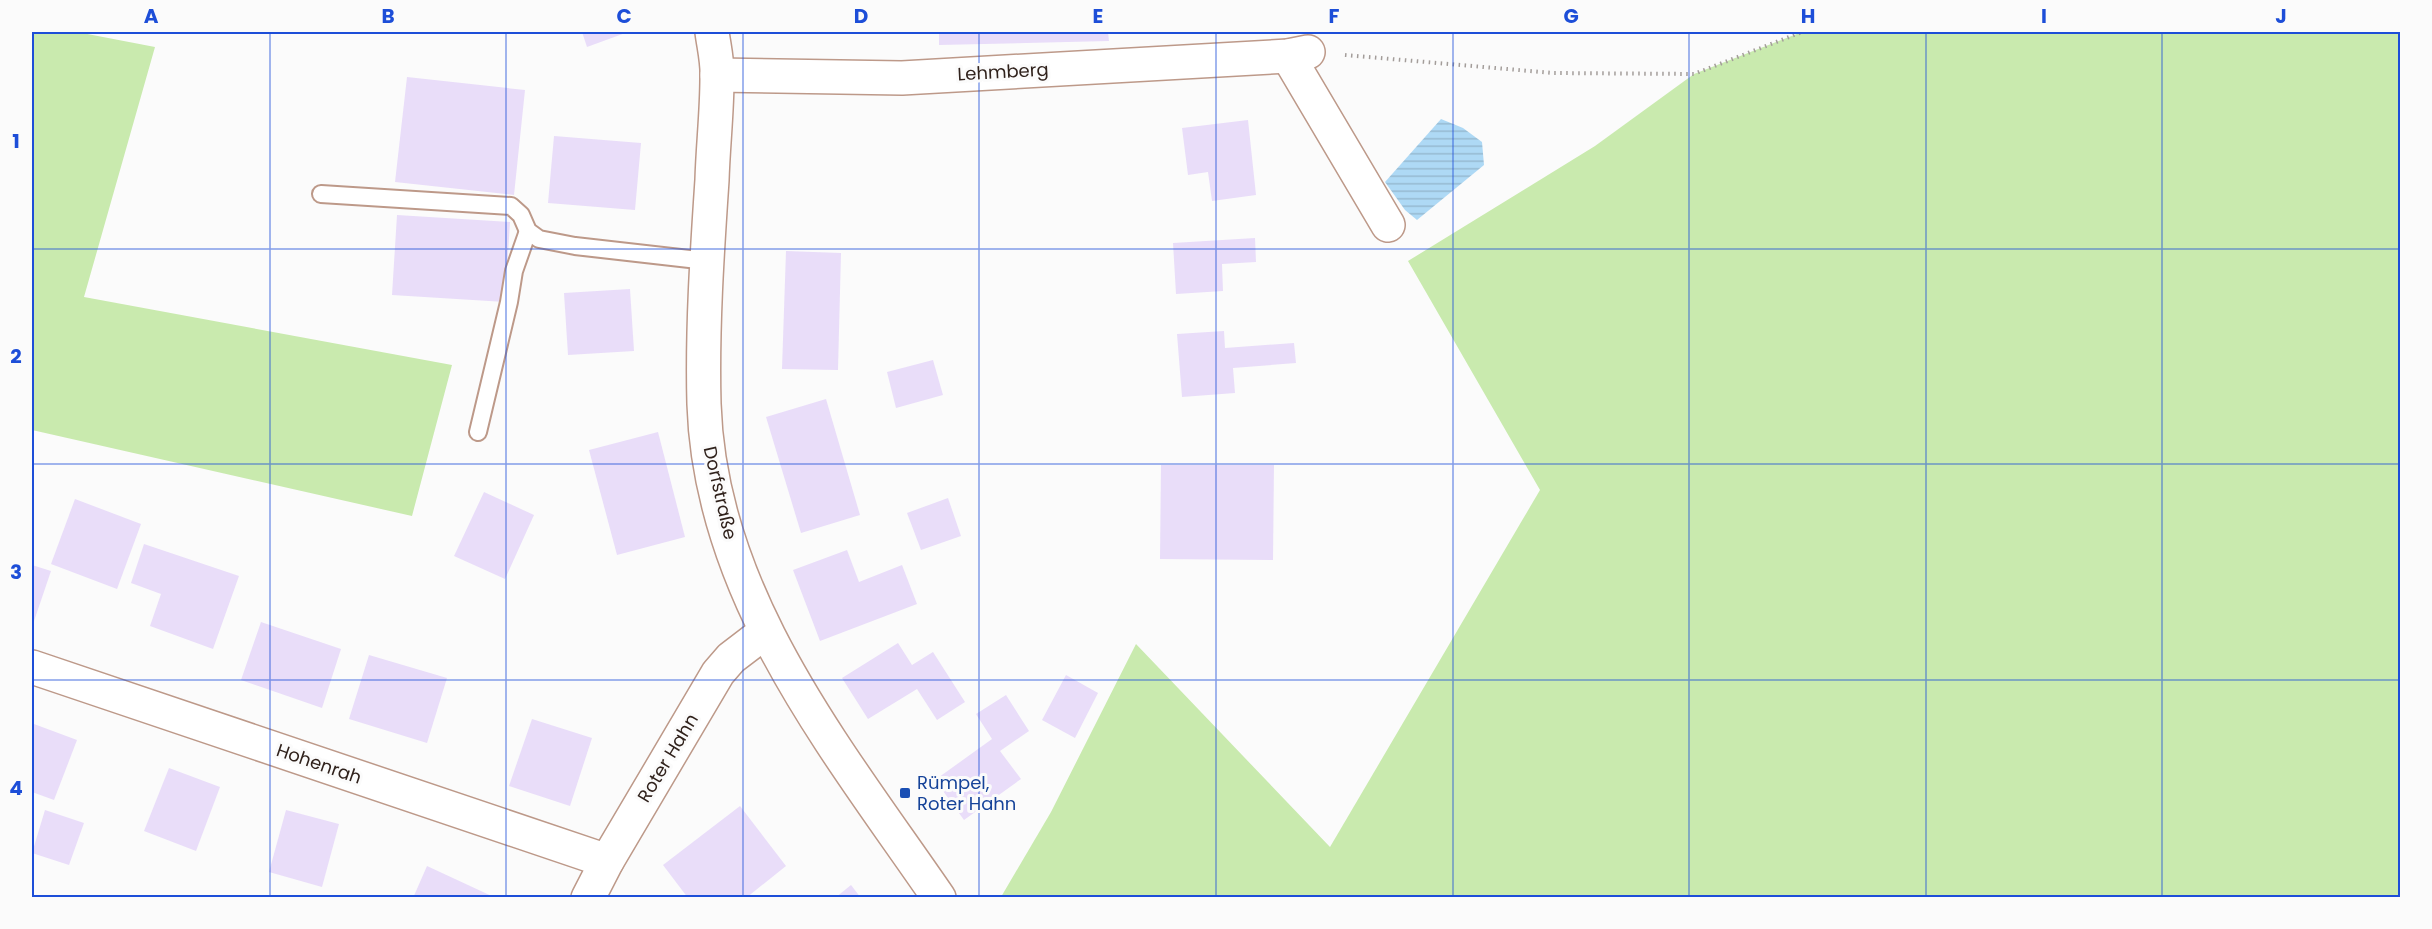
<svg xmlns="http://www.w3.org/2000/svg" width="2432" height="929" font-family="Poppins,sans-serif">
<defs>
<pattern id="water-rules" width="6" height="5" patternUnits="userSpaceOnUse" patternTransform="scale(1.5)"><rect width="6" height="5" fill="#aed9f5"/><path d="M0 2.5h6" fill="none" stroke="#96bad1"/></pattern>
</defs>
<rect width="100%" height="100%" fill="#fbfbfb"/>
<g fill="#c9eaae">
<path d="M32,32H77L155,47L84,297L452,365L412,516L32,430Z"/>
<path d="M1802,32H2400V897H1001L1051,812L1136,644L1330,847L1540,490L1408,261L1595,146L1694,74Z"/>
</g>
<path fill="url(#water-rules)" d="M1441,119L1463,128L1482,142L1484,165L1417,220L1405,210L1385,182Z"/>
<g fill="#e9ddf9">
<path d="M582,32H628L587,47Z"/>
<path d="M939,32H1108L1109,41L939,45Z"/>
<path d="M407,77L525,90L514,195L395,182Z"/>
<path d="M1248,120L1256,195L1212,201L1208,172L1188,175L1182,128Z"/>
<path d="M554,136L641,143L635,210L548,203Z"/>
<path d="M397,215L510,222L505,302L392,295Z"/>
<path d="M1255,238L1256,262L1222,264L1223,291L1176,294L1173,243Z"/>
<path d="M786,251L841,253L838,370L782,369Z"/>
<path d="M630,289L634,351L568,355L564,293Z"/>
<path d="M1224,331L1225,348L1294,343L1296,363L1233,368L1235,393L1182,397L1177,334Z"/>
<path d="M933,360L943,395L896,408L887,372Z"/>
<path d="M826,399L860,515L801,533L766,417Z"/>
<path d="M658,432L685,537L617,555L589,450Z"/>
<path d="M1161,465H1274L1273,560L1160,559Z"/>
<path d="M484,492L534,515L505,579L454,556Z"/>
<path d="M948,498L961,536L921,550L907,513Z"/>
<path d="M75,499L141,524L117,589L51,564Z"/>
<path d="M144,544L239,576L213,649L150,626L161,594L131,583Z"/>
<path d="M847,550L859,582L902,565L917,604L820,641L793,570Z"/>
<path d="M32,565L51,571L32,627Z"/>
<path d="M261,622L341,649L322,708L241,680Z"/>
<path d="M898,643L912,665L933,652L965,702L937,720L917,689L868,719L842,678Z"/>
<path d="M369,655L447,678L427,743L349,719Z"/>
<path d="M1066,675L1098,693L1075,738L1042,720Z"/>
<path d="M1006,695L1029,731L1000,751L1021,779L964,820L935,780L992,739L976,714Z"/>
<path d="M532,719L592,738L570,806L509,786Z"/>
<path d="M34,724L77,740L54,800L32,792V730Z"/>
<path d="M169,768L220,787L196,851L144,831Z"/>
<path d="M740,806L786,866L746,898H688L663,865Z"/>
<path d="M45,810L84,823L69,865L32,853Z"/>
<path d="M286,810L339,824L322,887L269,872Z"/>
<path d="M427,866L496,898H413Z"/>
<path d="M851,885L861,898H835Z"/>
</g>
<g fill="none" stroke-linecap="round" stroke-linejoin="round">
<g stroke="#bd9989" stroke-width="20">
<g id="service">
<path d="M321,194L511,206L521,215L528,231L539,239L575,246L707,261"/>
<path d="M478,432L509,302L514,271L528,231"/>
</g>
</g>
<g stroke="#bd9989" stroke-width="36">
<g id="minor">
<path d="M1288,56L1388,225"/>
<path d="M717,75L902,78L1288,56L1308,52"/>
<path d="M32,667L607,861"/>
<path d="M588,898L607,861L718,673L731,658L765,632"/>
</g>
</g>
<g stroke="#bd9989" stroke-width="36">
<path id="tertiary" d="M712,32C714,47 718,63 717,78C717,112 713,146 712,180C707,254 702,330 704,404C710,595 836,748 939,898"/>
</g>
<path stroke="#a39d9a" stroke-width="4" stroke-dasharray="1.5 4.5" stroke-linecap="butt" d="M1345,55L1553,73L1694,74L1802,32"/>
<use href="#service" stroke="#fff" stroke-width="16"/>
<use href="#minor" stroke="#fff" stroke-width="33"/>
<use href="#tertiary" stroke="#fff" stroke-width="33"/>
</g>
<path fill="none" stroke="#1d4ed8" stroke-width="1.5" stroke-opacity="0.55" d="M270,32V898M506,32V898M743,32V898M979,32V898M1216,32V898M1453,32V898M1689,32V898M1926,32V898M2162,32V898M32,249H2400M32,464H2400M32,680H2400"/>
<rect fill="#1a4fb4" stroke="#fbfbfb" stroke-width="2" x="899" y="787" width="12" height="12" rx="3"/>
<g text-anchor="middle" stroke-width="6" stroke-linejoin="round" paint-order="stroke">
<g font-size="18" fill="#30221c" stroke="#fbfbfb">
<text transform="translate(1003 72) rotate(-3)" y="6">Lehmberg</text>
<text transform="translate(720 493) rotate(77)" y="6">Dorfstraße</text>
<text transform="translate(668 758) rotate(-59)" y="6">Roter Hahn</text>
<text transform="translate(319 764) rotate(19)" y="6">Hohenrah</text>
</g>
<g font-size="18" fill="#164399" stroke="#fbfbfb" text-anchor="start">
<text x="917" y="789">Rümpel,<tspan x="917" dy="21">Roter Hahn</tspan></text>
</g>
</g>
<rect width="2432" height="929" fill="none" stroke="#fbfbfb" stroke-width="66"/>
<rect x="33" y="33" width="2366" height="863" fill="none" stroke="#1d4ed8" stroke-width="2"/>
<g font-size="20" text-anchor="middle" font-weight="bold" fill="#1d4ed8">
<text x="151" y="23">A</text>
<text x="388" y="23">B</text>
<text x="624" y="23">C</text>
<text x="861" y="23">D</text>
<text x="1098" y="23">E</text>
<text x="1334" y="23">F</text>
<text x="1571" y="23">G</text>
<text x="1808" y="23">H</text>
<text x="2044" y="23">I</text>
<text x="2281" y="23">J</text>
<text x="16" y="148">1</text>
<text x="16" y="363">2</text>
<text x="16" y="579">3</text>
<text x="16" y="795">4</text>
</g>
</svg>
